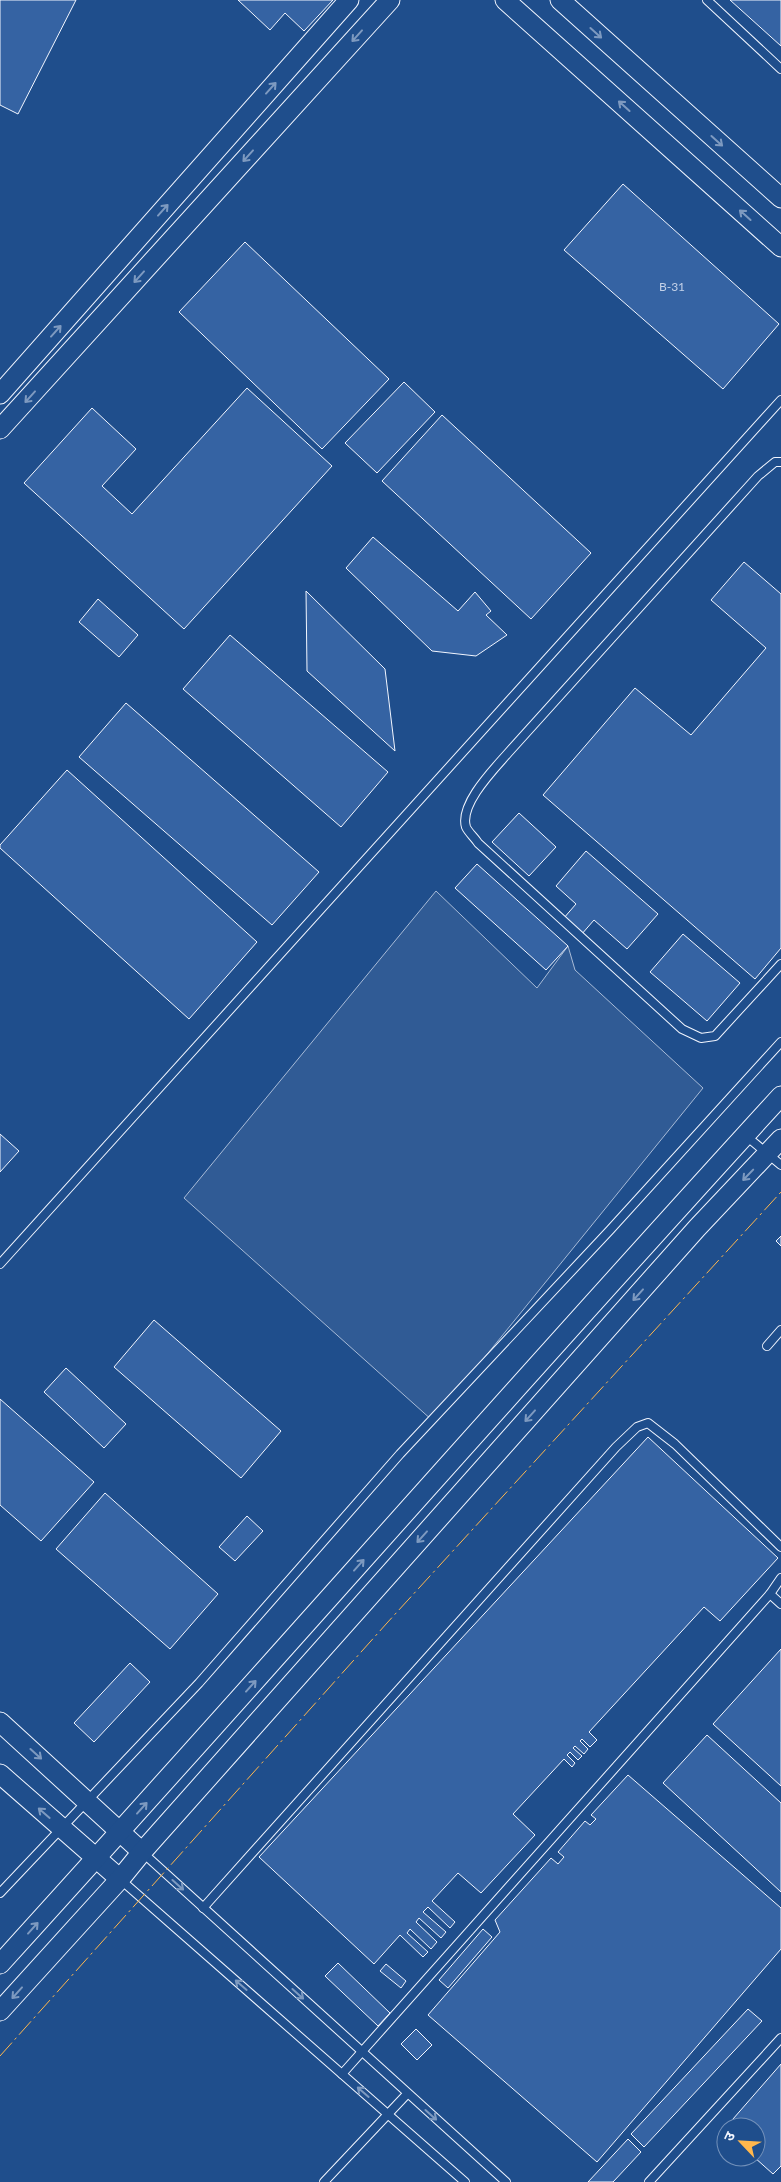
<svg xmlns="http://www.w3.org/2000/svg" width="781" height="2182" font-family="Lato,'Noto Sans Devanagari',sans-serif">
<rect width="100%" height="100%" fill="#1f4e8c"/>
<path fill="#305b95" stroke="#a8bbd7" d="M436,891L537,988L568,946L575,970L703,1088L433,1421L184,1198Z"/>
<g fill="#3563a3" stroke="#f2f6ff">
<path d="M0,0H76L18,114L0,105Z"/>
<path d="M238,0H333L304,31L285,13L270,30Z"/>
<path d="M730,0H781V46Z"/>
<path d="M623,184L779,324L723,389L564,250Z"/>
<path d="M245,242L389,379L322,449L179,312Z"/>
<path d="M404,382L435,412L377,473L345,443Z"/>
<path d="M247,388L332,466L184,629L24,483L92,408L136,449L102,486L132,514Z"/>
<path d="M442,415L591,553L531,619L382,481Z"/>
<path d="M373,537L458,611L475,592L491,611L486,615L507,635L476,656L432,651L346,568Z"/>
<path d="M744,562L781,594V948L755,979L543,795L635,688L691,735L766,648L711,600Z"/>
<path d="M306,591L385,669L395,751L307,671Z"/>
<path d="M98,599L138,635L119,657L79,622Z"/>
<path d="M230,635L388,772L341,827L183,689Z"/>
<path d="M126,703L319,872L272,925L79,757Z"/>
<path d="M67,770L257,942L189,1019L0,848V845Z"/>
<path d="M519,813L556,847L529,876L492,842Z"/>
<path d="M586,851L658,914L627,949L594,920L581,935L563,919L576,904L556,886Z"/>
<path d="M477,864L568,946L546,970L455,888Z"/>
<path d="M683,934L740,983L707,1021L650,972Z"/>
<path d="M0,1134L19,1151L0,1172Z"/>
<path d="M781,1236V1246L776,1241Z"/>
<path d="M154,1320L281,1431L241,1478L114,1367Z"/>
<path d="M66,1368L126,1424L104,1448L44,1392Z"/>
<path d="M0,1399L94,1482L41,1541L0,1505Z"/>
<path d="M648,1437L778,1558L720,1621L704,1607L589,1732L597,1740L590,1747L582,1739L580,1741L588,1749L584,1754L575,1746L573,1748L582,1756L578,1760L570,1752L567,1755L575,1763L572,1767L564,1759L513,1814L535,1835L481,1893L458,1873L432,1901L455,1922L450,1928L428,1907L423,1912L446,1932L441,1938L419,1918L416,1922L437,1942L431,1949L410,1929L407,1933L428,1952L423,1957L400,1935L374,1964L259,1857Z"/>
<path d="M105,1493L218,1594L170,1649L56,1549Z"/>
<path d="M247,1516L263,1531L235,1561L219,1547Z"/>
<path d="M781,1649V1786L713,1724Z"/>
<path d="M130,1663L150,1682L94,1742L74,1723Z"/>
<path d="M707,1735L781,1803V1892L663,1783Z"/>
<path d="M628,1775L781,1908V1949L597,2162L428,2015L500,1932L495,1920L551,1858L558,1864L564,1857L558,1852L585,1821L590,1825L596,1819L591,1815Z"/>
<path d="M483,1929L492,1937L448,1988L439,1980Z"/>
<path d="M338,1963L390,2013L378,2026L325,1976Z"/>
<path d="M386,1964L406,1981L401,1988L380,1971Z"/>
<path d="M748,2009L762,2021L644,2147L631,2134Z"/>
<path d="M416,2029L432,2045L417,2060L401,2044Z"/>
<path d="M781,2064V2166L773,2174L754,2157H756V2127H726Z"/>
<path d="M628,2139L641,2152L613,2182H588Z"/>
</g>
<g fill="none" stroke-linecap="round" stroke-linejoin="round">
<g stroke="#f2f6ff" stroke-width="10">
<g id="service">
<path d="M707,0L781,69"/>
<path d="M781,462H775L758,476L508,753C495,768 459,804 466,827C468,832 475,838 478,843L682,1029L701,1038L715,1036L781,964"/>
<path d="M745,1135L781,1165"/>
<path d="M0,1264L781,400"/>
<path d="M767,1346L781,1330"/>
<path d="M770,1594L781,1604"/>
<path d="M142,1852L506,2182"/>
<path d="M121,1880L465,2182"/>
<path d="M0,1893L199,1683L400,1454L610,1230L781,1042"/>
<path d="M203,1908L616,1447L637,1427L648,1423L675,1444L781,1547"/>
<path d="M342,2074L770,1594L781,1578"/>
<path d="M324,2182L407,2094"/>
<path d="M649,2182L781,2038"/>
</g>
</g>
<g stroke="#f2f6ff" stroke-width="21">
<g id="tertiary">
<path d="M505,0L781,247"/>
<path d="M560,0L781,198"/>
<path d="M0,394L349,0"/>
<path d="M0,429L390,0"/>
<path d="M0,1722L142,1852"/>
<path d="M0,1774L120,1879"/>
<path d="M0,1964C262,1676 518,1383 781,1096"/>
<path d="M0,2011L120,1879L142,1852L697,1228L781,1139"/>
</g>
</g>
<use href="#service" stroke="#1f4e8c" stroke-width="8"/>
<use href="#tertiary" stroke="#1f4e8c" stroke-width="19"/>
<path stroke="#ffb74d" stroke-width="1" stroke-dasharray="18 4 2.5 4" stroke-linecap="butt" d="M0,2056L387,1623L781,1192"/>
</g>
<defs><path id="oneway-shaft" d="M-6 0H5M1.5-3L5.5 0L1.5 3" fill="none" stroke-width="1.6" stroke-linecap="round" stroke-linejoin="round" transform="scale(1.25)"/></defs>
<g stroke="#7e9ac0">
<use href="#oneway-shaft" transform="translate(596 33) rotate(42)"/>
<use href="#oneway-shaft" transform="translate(357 36) rotate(132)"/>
<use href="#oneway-shaft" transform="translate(271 88) rotate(-48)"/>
<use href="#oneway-shaft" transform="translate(624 106) rotate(-138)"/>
<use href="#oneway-shaft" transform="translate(717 141) rotate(42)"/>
<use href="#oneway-shaft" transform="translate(248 156) rotate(132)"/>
<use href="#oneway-shaft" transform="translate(163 210) rotate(-48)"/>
<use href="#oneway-shaft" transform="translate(745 215) rotate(-138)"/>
<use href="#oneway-shaft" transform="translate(139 277) rotate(132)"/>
<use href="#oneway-shaft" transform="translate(56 331) rotate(-48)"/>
<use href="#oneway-shaft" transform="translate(30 397) rotate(132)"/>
<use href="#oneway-shaft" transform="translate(748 1175) rotate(134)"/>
<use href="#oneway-shaft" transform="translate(638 1295) rotate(132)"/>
<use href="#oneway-shaft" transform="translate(530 1416) rotate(132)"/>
<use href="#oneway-shaft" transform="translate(422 1537) rotate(132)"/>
<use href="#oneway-shaft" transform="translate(359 1565) rotate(-48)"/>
<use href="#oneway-shaft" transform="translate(251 1686) rotate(-48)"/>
<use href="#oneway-shaft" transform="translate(36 1754) rotate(42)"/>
<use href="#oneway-shaft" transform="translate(142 1808) rotate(-48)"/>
<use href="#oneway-shaft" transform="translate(44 1813) rotate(-139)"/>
<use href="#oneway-shaft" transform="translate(178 1885) rotate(42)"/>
<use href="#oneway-shaft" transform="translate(33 1928) rotate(-48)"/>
<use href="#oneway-shaft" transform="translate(241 1985) rotate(-139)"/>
<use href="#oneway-shaft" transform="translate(17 1993) rotate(132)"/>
<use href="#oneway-shaft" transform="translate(298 1994) rotate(42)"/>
<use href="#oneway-shaft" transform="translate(363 2092) rotate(-139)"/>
<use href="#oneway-shaft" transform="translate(431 2115) rotate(42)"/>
</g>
<g text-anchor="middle" stroke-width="4" stroke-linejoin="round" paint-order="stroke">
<g font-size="12" fill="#c3d1e8">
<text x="672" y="291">B-31</text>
</g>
</g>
<g transform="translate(741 2142) rotate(295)"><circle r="24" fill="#1f4e8c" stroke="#7391ba"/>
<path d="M0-4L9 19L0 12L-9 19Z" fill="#ffb74d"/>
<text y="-8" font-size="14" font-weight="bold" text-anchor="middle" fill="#f2f6ff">उ</text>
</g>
</svg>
